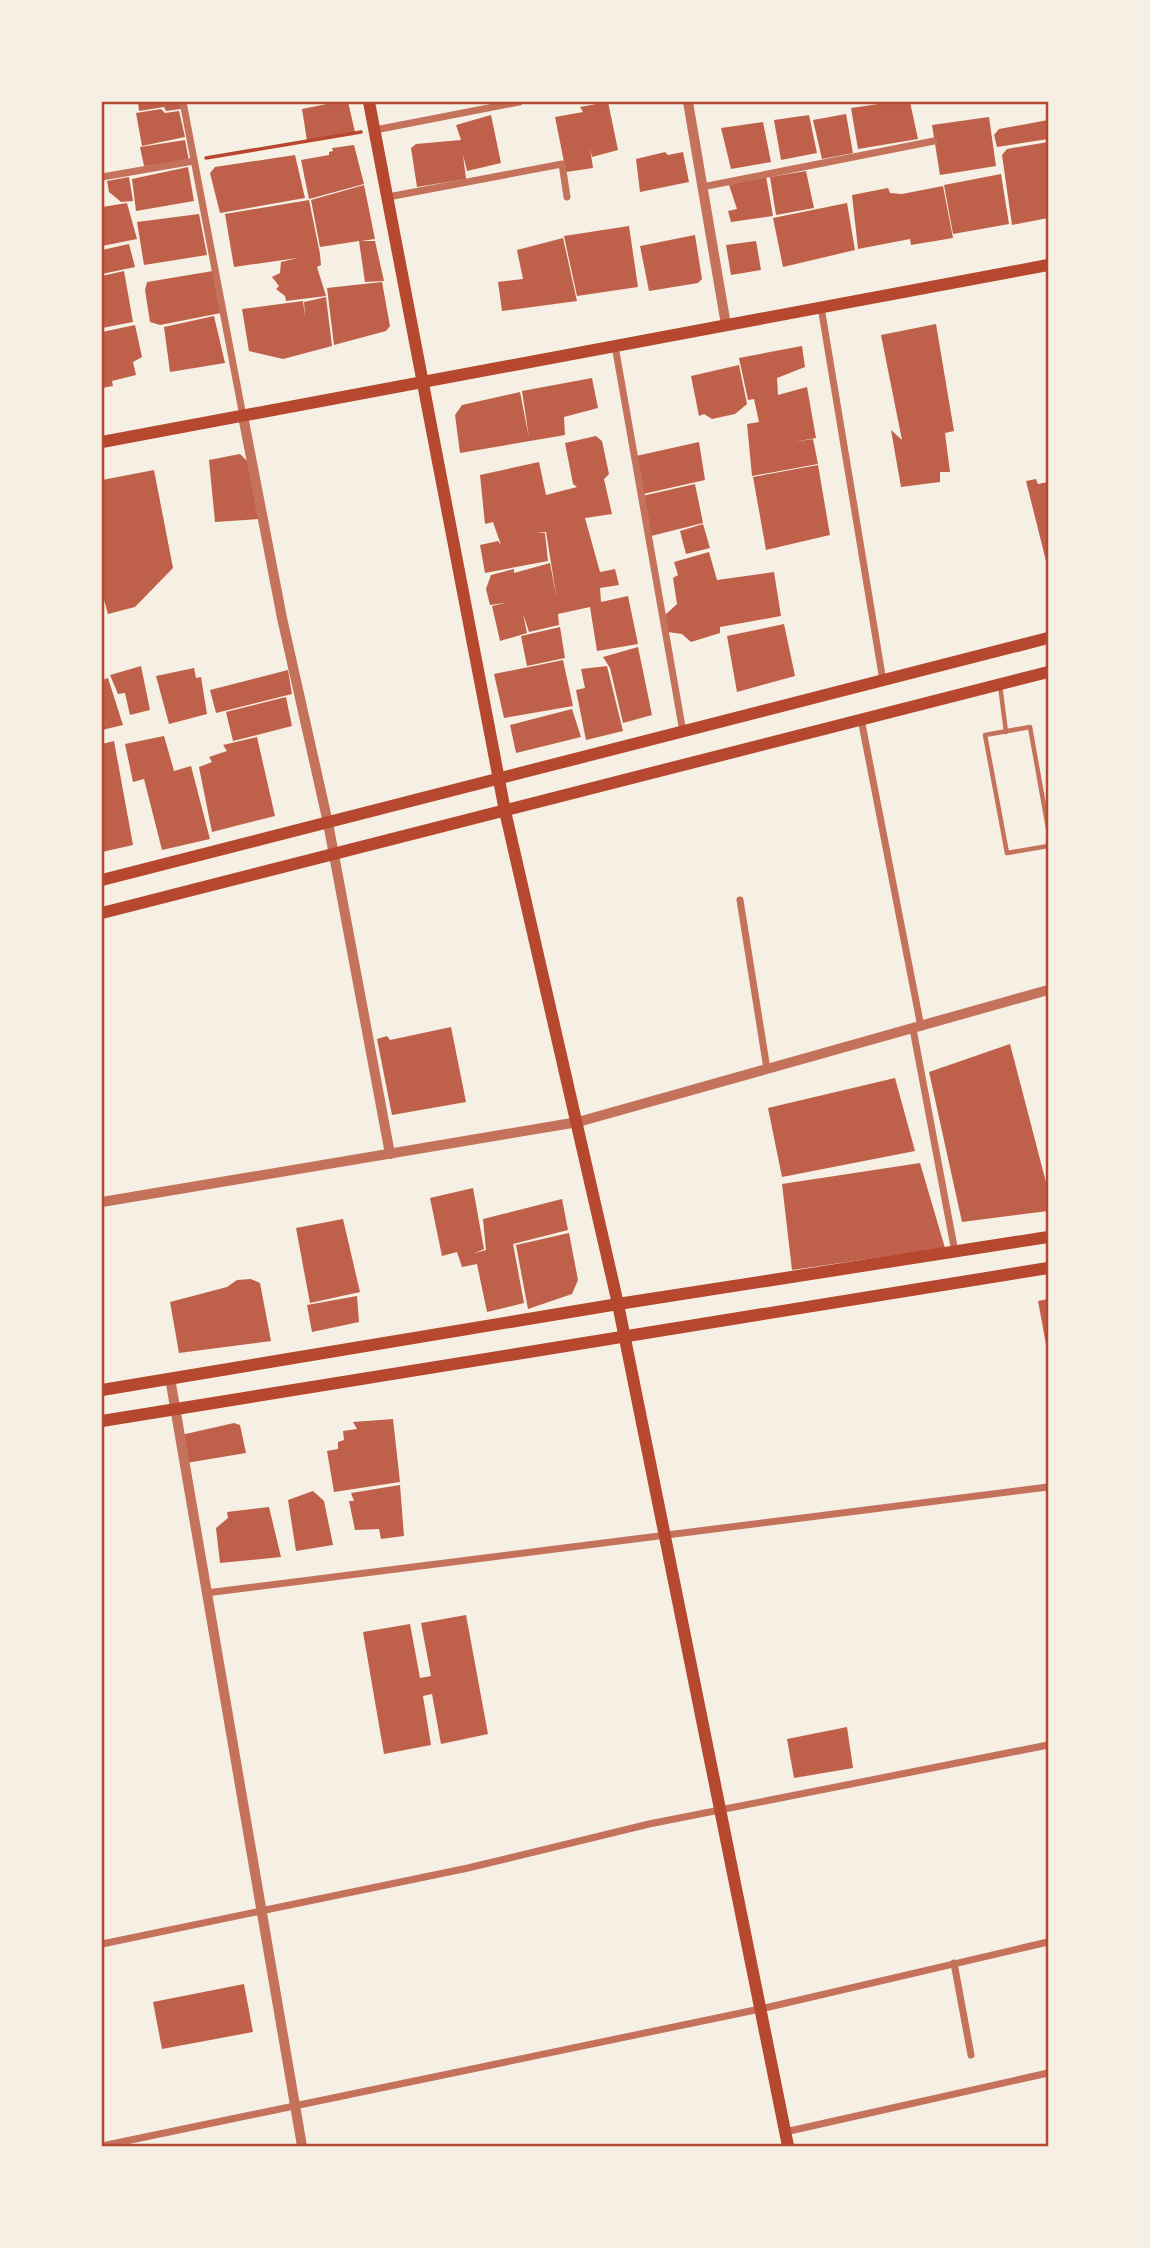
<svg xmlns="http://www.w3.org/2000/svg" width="1150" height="2248" font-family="'PT Sans',sans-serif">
<rect width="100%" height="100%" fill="#f6efe4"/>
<g fill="#bf614a">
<path d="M138,102H180L181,109L166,111L164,107L139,111Z"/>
<path d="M337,102H348L355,132L307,141L302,109Z"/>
<path d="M608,102L618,150L592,157L590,148L593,168L566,172L555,117L583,112L580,107Z"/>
<path d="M893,102H910L918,139L858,149L851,108Z"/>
<path d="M161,109L165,113L179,111L185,137L142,146L136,113Z"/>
<path d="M846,114L853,153L822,159L813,120Z"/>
<path d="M491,115L501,163L467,171L463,155L466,179L417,187L411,148L416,144L461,140L456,125Z"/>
<path d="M809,115L817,153L781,160L774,120Z"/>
<path d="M989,117L996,166L940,175L932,125Z"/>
<path d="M1048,120V139L997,147L994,135L999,129Z"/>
<path d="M763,122L771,162L731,169L721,128Z"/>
<path d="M185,140L189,161L144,166L140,147Z"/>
<path d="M1048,142V218L1012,225L1002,155L1007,149Z"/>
<path d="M354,145L364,184L309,199L301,160L329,155V152L333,151L332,148Z"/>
<path d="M665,152L668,155L683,152L689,182L640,192L636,159Z"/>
<path d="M295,155L305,198L220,213L210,173L215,167Z"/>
<path d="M188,167L194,201L136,211L132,179Z"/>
<path d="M806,171L814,208L776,215L770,177Z"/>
<path d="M1001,174L1009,224L953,234L944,185Z"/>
<path d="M766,176L773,216L731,222L728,211L737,209L729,185Z"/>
<path d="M129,177L133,201L121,202L109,192L107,181Z"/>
<path d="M364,185L375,239L361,241H375L384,281L365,282L359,241L320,247L311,200Z"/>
<path d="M943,186L953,238L911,245L910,239L858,249L852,195L888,188L890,193L902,194Z"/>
<path d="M309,200L320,254L321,265L317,267L326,296L286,301L285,296L276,289L279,286L272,277L280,273L281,262L297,258L234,267L225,214Z"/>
<path d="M127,203L137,239L102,246V207Z"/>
<path d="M847,203L855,250L783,267L773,218Z"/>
<path d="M199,214L207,255L144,265L137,222Z"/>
<path d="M629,226L638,287L577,296L564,236Z"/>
<path d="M695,235L702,279L698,283L649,291L640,246Z"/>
<path d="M563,238L577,301L502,311L498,282L523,279L517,250Z"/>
<path d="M756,241L761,270L731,275L726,245Z"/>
<path d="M129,244L135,267L102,274V250Z"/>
<path d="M124,271L133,322L102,328V276Z"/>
<path d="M213,271L221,313L160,325L150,322L145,290L147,282Z"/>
<path d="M382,282L390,326L386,331L334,345L327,288Z"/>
<path d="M326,297L332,346L283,359L249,351L242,309L303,301L305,317L304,302Z"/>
<path d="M214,316L225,363L170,372L164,327Z"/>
<path d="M936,324L954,431L945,433L950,472H940V482L901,487L891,430L902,440L881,335Z"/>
<path d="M135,325L142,357L133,362L136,375L112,381L113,386L102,388V332Z"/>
<path d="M802,346L805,367L777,378L778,395L807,387L816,438L793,442L813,439L818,464L752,476L747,424L759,422L754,399L748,400L739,358Z"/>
<path d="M739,365L747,404L735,414L712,419L704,414L699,416L691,376Z"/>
<path d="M592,378L598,408L564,417L565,435L460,453L455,415L462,405L520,392L529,438L522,391Z"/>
<path d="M596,436L602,441L609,474L604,479L612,514L585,518L600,572L615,569L619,585L600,588L601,602L628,596L638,644L597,651L590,607L558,614L559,625L529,632L523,614L527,633L500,641L492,606L505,603L490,605L486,589L491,575L514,569V573L550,563L557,600L546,532L537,533H545L548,561L485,573L480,545L498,541L501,545L493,522L485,524L480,475L539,462L546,495L577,487L573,484L565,443Z"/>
<path d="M699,442L705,480L643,494L636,456Z"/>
<path d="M240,454L251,465L259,519L215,522L209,460Z"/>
<path d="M818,465L830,535L766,550L753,477Z"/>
<path d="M154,470L173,568L135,607L108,614L102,593V480Z"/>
<path d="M1036,479L1038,484L1048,482V569L1026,481Z"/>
<path d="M695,484L703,523L651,536L642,496Z"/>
<path d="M703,524L710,548L686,554L680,531Z"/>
<path d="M709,552L717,580L774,572L781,616L720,627V633L691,642L682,634L668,632L665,615L677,604L673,578L678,575L674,562Z"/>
<path d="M784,624L795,676L737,692L727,636Z"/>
<path d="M560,627L565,658L527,666L521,636Z"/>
<path d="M638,647L652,715L623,723L610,668L603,657Z"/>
<path d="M563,660L573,706L504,718L494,674Z"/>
<path d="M141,666L150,710L130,715L125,693L118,694L110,675Z"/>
<path d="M607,666L623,731L586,740L576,690L585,688L581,669Z"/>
<path d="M194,668L196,678L201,677L207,714L169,724L156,676Z"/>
<path d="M288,670L292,694L216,713L210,690Z"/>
<path d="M108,678L123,725L102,730V680Z"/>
<path d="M286,697L292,726L233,741L226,712Z"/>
<path d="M572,709L581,737L516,753L510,725Z"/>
<path d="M164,736L174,771L191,766L210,839L162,850L144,779L133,782L125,744Z"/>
<path d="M257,737L275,816L212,832L199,767L212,762L209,757L227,751L223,745Z"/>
<path d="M114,741L133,845L102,852V744Z"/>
<path d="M451,1027L466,1102L392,1115L377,1039L387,1036L390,1040Z"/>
<path d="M1010,1044L1048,1190V1211L962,1222L929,1072Z"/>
<path d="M895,1078L915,1151L782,1177L768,1108Z"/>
<path d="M920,1163L945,1248L792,1270L782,1184Z"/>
<path d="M473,1188L484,1249L475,1253L486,1250L483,1219L562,1199L568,1230L513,1244L524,1303L487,1312L477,1264L462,1267L457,1252L442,1256L430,1198Z"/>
<path d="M343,1219L360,1292L310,1303L296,1228Z"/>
<path d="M569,1233L578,1280L572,1294L528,1309L516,1245Z"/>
<path d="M251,1279L260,1283L271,1341L179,1353L170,1302L227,1287L237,1280Z"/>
<path d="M357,1296L359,1322L312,1332L307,1305Z"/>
<path d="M1048,1299V1349L1047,1350L1038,1301Z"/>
<path d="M393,1419L400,1482L334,1492L327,1451L338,1449V1442L344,1440L343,1431L357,1429L353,1422Z"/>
<path d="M234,1423L240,1425L246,1453L186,1463L181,1435Z"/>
<path d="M400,1485L404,1536L381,1539L379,1529L355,1530L349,1501H354L351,1493Z"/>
<path d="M313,1491L324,1501L333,1545L296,1551L288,1500Z"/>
<path d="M269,1507L281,1557L220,1563L216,1528L228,1518L227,1512Z"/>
<path d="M466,1615L488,1734L441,1744L432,1694L423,1696L431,1745L384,1754L363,1632L410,1624L420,1678L431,1676L421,1623Z"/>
<path d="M847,1727L853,1768L794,1778L787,1739Z"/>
<path d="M244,1984L253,2032L162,2049L153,2002Z"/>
</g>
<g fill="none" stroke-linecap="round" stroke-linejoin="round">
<path stroke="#b5482f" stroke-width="3.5" d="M206,158L361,132"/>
<g stroke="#c5725c" stroke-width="4.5">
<path d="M1000,685L1006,732"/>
<path d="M1048,828L1030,727L985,735L1007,853L1048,846"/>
</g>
<g stroke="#c5725c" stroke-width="7">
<path d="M183,102L243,416"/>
<path d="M375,130L519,102"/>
<path d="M102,177L194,161"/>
<path d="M702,187L934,141"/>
<path d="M388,197L562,164L567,197"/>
<path d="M821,307L883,681"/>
<path d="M615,346L683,732"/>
<path d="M861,719L921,1027"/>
<path d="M740,900L767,1069"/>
<path d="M913,1029L955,1252"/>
<path d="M206,1593L1048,1487"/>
<path d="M102,1944L468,1868L649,1824L1048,1745"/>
<path d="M954,1963L971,2055"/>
<path d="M785,2132L1048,2073"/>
<path d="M102,2146L760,2009L1048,1942"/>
</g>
<g stroke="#c5725c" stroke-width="10">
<path d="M688,102L726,325"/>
<path d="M243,416L282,618L328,823L390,1154"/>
<path d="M102,1202L578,1122L1048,990"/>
<path d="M170,1378L302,2146"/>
</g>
<g stroke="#b5482f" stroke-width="12">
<path d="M369,102L505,811L618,1304L788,2146"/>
<path d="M102,442L1048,265"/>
<path d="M102,880L1048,638"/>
<path d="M102,913L1048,672"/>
<path d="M102,1390L618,1304L1048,1237"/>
<path d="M102,1421L1048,1268"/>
</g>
</g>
<rect width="1150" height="2248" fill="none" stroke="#f6efe4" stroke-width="206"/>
<rect x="103" y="103" width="944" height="2042" fill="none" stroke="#b5482f" stroke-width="2.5"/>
</svg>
